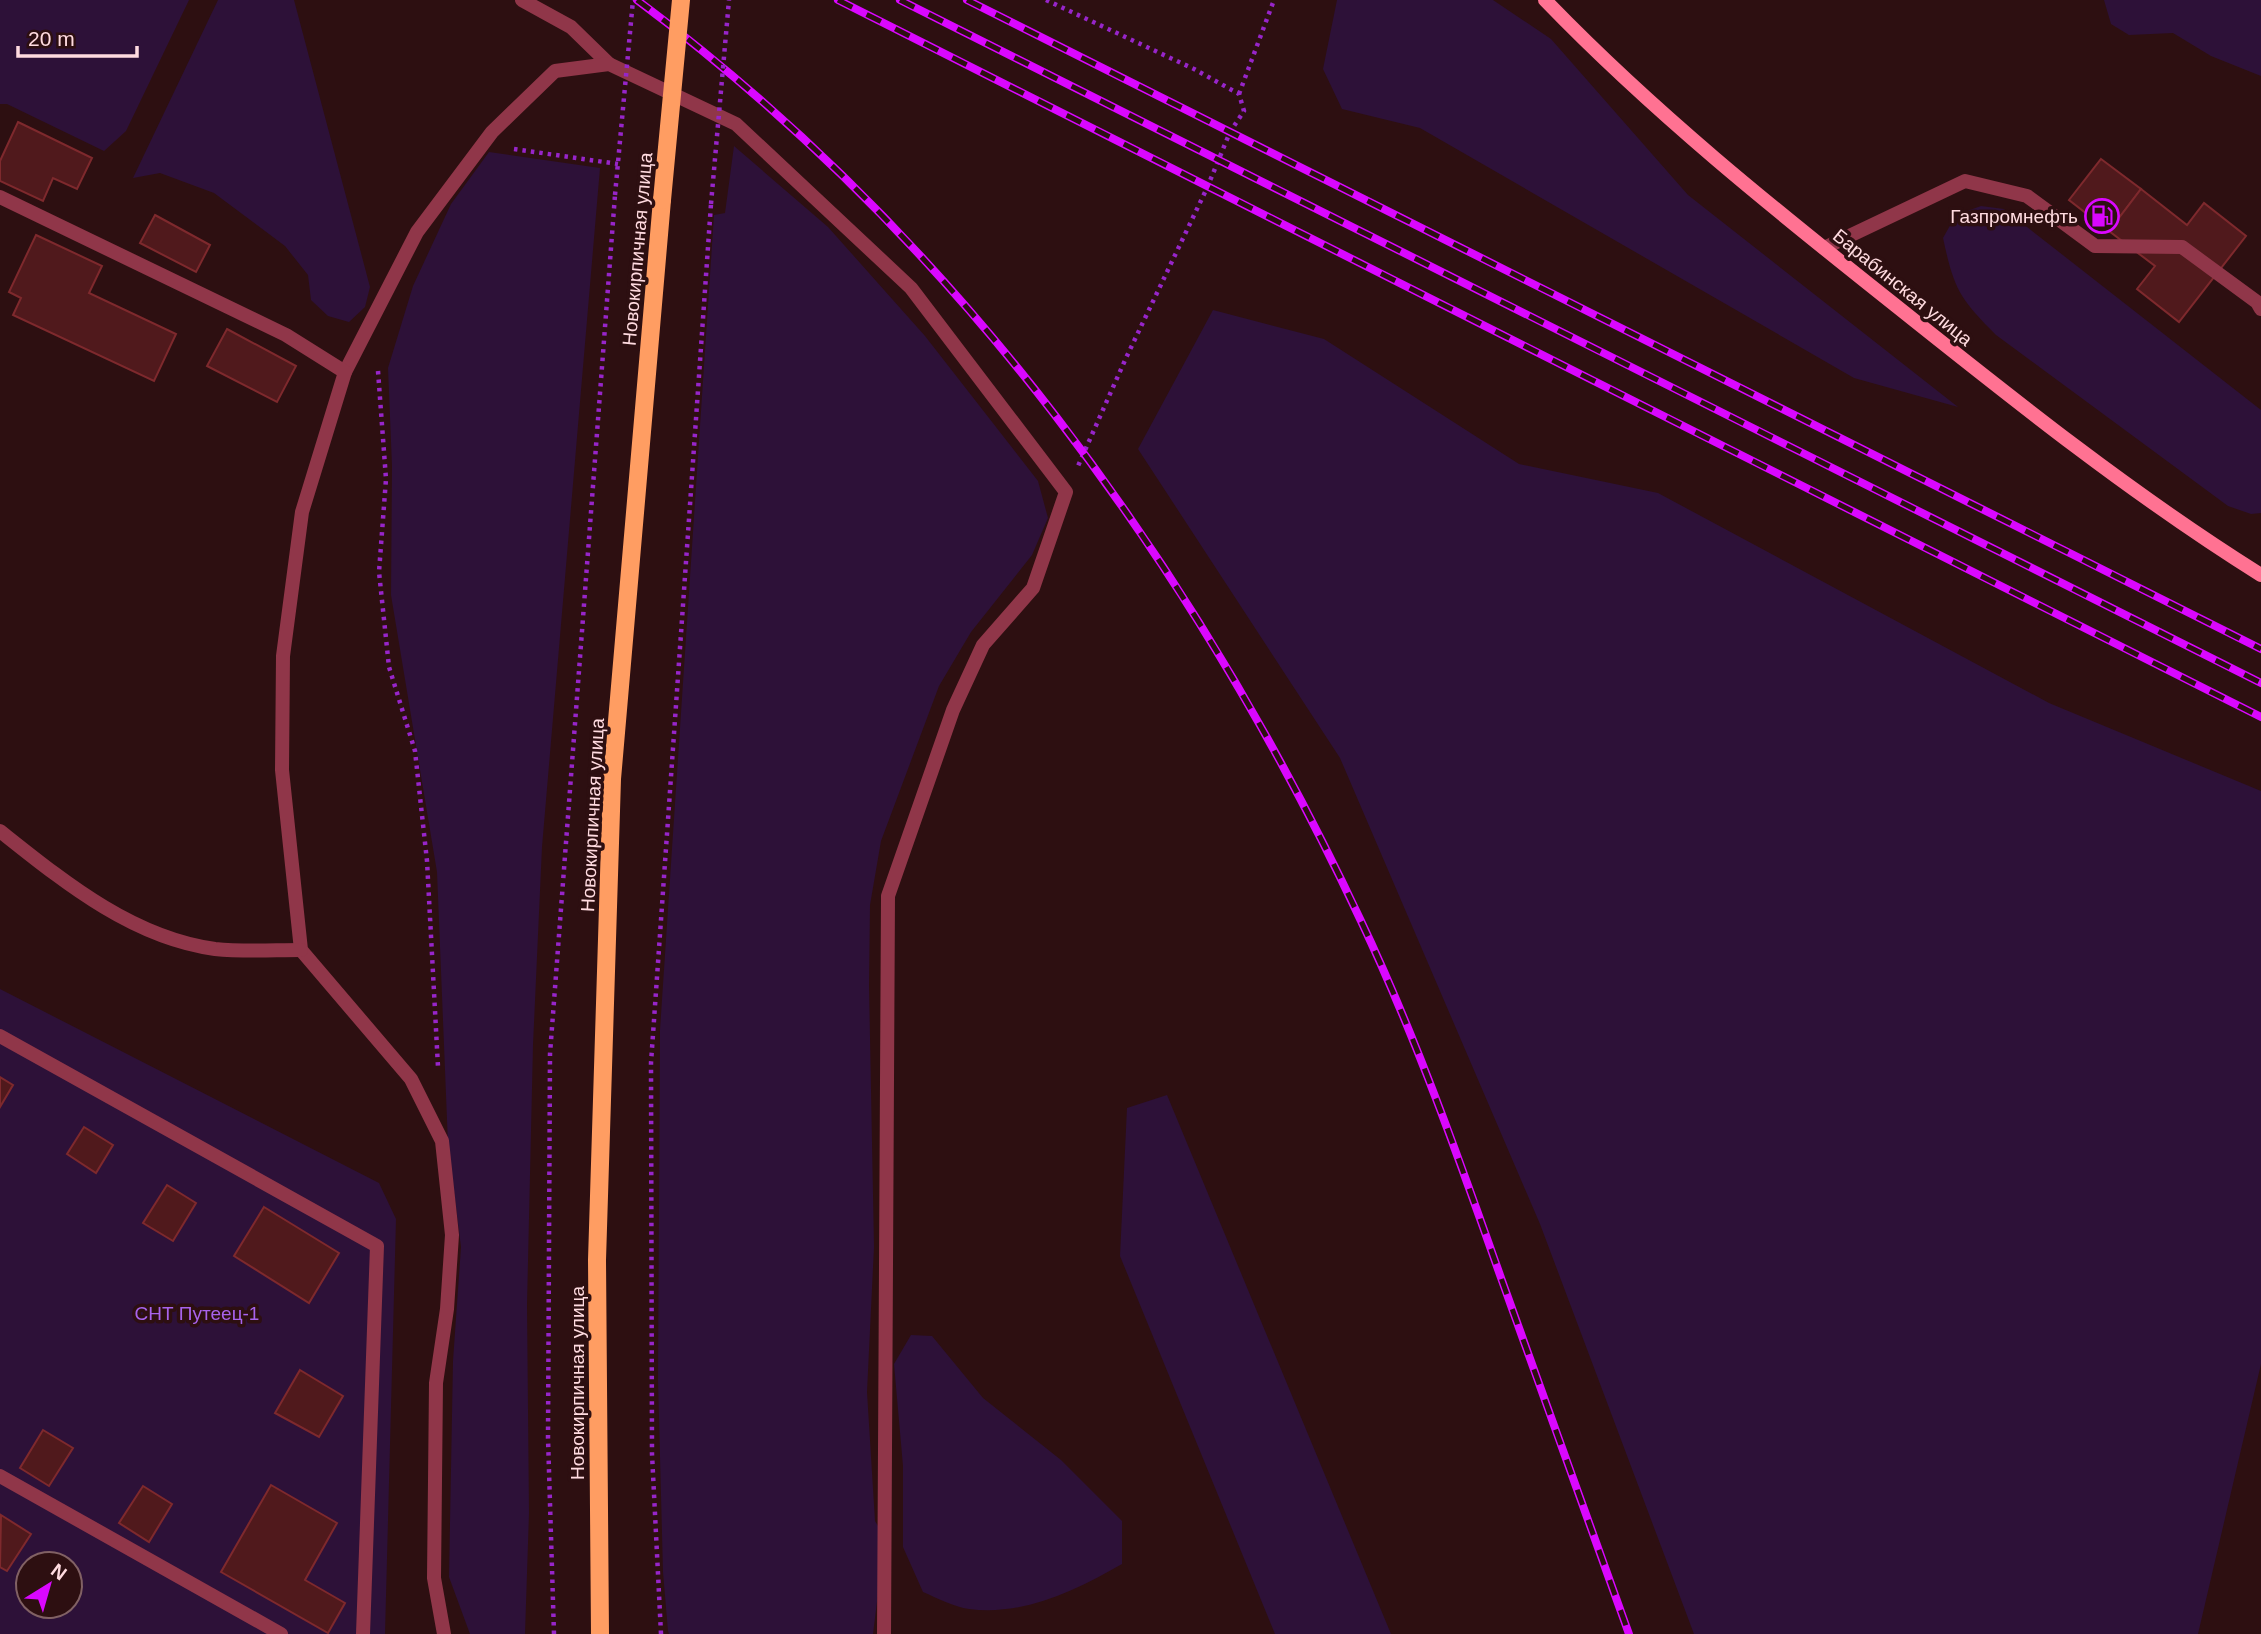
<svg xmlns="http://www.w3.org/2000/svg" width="2261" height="1634" font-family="Arial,sans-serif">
<rect width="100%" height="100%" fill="#2d0f11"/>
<g fill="#2d1138" fill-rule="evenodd">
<path d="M0,0H189L126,131L104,151L7,104H0Z"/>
<path d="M218,0H294L370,287L365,307L349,322L328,316L311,300L308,275L285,246L214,193L160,173L133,178Z"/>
<path d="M1337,0H1493L1551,39L1688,195L1958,407L1854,378L1420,128L1342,109L1323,69Z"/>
<path d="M2104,0H2261V76L2211,56L2173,33L2129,35L2111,24Z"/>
<path d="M734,146L828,227L925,336L1038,481L1048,518L1032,555L971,632L939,686L881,841L870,905L869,985L874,1247L867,1392L875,1521L878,1526L879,1586L873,1634H669L668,1631L663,1572L658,1380L660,1030L714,215L725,213Z"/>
<path d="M489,152L600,168L542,847L533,1045L527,1305L529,1513L525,1634H470L449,1577L453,1361L461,1247L448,1144L437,872L391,595L392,466L388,368L413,286L451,204Z"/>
<path d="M1981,206L2004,209L2261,410V513L2251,514L2228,506L1996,335C1959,298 1954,289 1943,238L1956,215Z"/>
<path d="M1213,310L1324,339L1519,464L1658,493L2049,703L2261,791V1364L2198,1634H1694L1540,1224L1340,758L1138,449Z"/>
<path d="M0,989L379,1183L396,1219L385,1634H0ZM28,1564H70V1606H28Z"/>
<path d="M1167,1095L1391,1634H1275L1120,1256L1127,1108Z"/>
<path d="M911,1335L932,1336L983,1398L1061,1460L1122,1521V1564C1075,1591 1024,1616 969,1609C954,1607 937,1598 923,1592L903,1547V1466L894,1364Z"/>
</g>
<g fill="#50191c" stroke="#7e292d" stroke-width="2">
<path d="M18,122L92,158L77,189L53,178L43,201L0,181V161Z"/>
<path d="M2101,159L2141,189L2109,231L2069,200Z"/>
<path d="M2141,189L2187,225L2204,203L2246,236L2179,322L2137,289L2155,266L2109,231Z"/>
<path d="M155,215L210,245L196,272L140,243Z"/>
<path d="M36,235L102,266L89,293L176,334L154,381L13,315L21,298L9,292Z"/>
<path d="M227,329L296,366L277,402L207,366Z"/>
<path d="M0,1077L13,1085L0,1107Z"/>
<path d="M84,1127L113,1145L96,1173L67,1154Z"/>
<path d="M167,1185L196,1203L173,1241L143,1223Z"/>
<path d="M264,1207L339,1253L309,1303L234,1256Z"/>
<path d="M300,1370L343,1396L319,1437L275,1413Z"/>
<path d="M43,1430L73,1448L49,1486L20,1468Z"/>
<path d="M271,1485L337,1523L305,1580L345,1603L328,1633L221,1572Z"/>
<path d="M143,1486L172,1504L149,1542L119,1523Z"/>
<path d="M1,1515L31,1534L7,1571L0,1567Z"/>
</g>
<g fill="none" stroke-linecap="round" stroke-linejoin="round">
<g stroke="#9725c9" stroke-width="4.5" stroke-dasharray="3.5 5" stroke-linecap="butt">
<path d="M1046,0L1194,69L1239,94L1244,111L1230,132L1207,188L1126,358L1078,466"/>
<path d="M1239,94L1274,0"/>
<path d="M514,149L618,164"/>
<path d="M378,371L386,479L379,572L389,667L415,751L427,861L438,1067"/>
<path d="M554,1634L548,1438L550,1054L615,195"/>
<path d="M661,1634L652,1454L651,1063L711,204"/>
</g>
<g stroke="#903649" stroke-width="14">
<path d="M522,0L571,27L609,64"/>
<path d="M1824,248L1965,181L2027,196L2095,246L2182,247L2257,302L2261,309"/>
<path d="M345,372L417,232L492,132L555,71L609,64L736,124L911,288L1066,492L1033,588L983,645L953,710L888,896L884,1634"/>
<path d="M0,1036L377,1246L363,1634"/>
<path d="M0,1476L281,1634"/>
</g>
<g stroke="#903649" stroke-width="14">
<path d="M0,197L286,335L345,372L302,512L283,656L282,770L301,950L411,1079L442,1141L452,1235L447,1309L436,1383L434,1578L444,1634"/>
<path d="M0,831C63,881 132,938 215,949C243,952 273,950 301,950"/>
</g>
<path stroke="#ff7292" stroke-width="14" d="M1545,0C1653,112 1774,209 1895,305C2014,400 2133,495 2261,575"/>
<path stroke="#ff9d62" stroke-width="18" d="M600,1634L597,1260L612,779L662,200"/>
<g stroke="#da07ff" stroke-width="8">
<g id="rail">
<path d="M637,0C954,236 1194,565 1361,921C1415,1035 1458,1156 1500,1275C1543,1395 1586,1514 1629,1634"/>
<path d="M838,0L2261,717"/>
<path d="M900,0L2261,683"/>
<path d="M967,0L2261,649"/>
</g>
</g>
<use href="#rail" stroke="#2d0f11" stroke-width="5" stroke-dasharray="16" stroke-linecap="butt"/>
<g stroke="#9725c9" stroke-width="4.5" stroke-dasharray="3.5 5" stroke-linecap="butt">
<path d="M615,195L633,0"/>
<path d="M711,204L729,0"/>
</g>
<path stroke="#ff9d62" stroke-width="18" d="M662,200L681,0"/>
</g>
<defs>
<g id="fuel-ring" transform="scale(1.75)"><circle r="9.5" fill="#2d0f11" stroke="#da07ff" stroke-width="1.5"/><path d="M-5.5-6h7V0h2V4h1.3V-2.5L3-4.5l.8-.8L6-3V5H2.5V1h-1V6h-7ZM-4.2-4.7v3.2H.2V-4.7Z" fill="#da07ff"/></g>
</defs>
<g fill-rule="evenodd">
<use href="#fuel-ring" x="2102" y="216"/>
</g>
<g text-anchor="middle" stroke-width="7" stroke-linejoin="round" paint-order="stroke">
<g font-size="19" fill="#ffdbe0" stroke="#2d0f11" text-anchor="end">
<text x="2078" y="223">Газпромнефть</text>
</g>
<g font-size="19" fill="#ffdbe0" stroke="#2d0f11">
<text transform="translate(637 249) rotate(-85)" y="7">Новокирпичная улица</text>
<text transform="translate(1903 287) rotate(39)" y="7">Барабинская улица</text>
<text transform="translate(592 815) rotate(-87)" y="7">Новокирпичная улица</text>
<text transform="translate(577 1383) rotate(-90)" y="7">Новокирпичная улица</text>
</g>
<g font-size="19" fill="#a863ec" stroke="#2d0f11">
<text x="197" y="1320">СНТ Путеец-1</text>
</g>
</g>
<g transform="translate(49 1585) rotate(37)"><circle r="33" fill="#2d0f11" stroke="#816164" stroke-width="2"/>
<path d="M0-5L12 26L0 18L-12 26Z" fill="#da07ff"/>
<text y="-10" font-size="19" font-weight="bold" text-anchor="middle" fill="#ffdbe0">N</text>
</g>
<path d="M18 46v10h119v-10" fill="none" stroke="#ffdbe0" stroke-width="3.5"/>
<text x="28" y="46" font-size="21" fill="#ffdbe0" stroke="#2d0f11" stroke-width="5" paint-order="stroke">20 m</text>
</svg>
